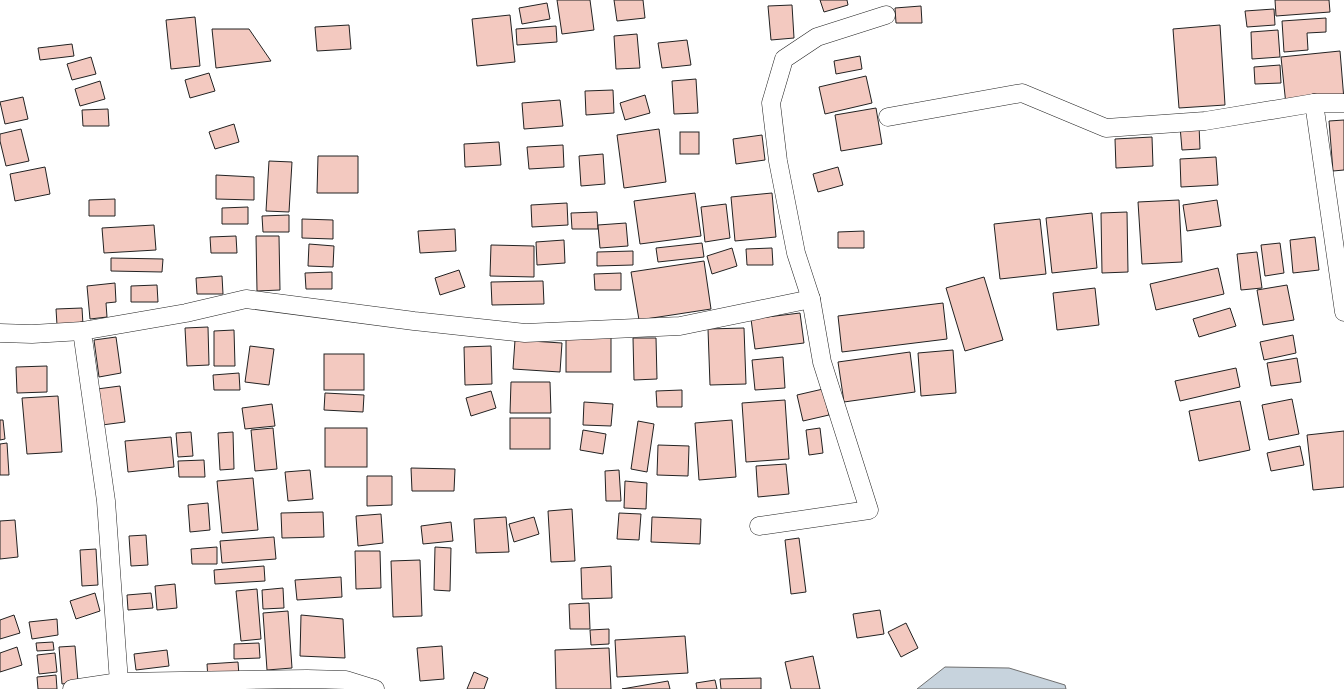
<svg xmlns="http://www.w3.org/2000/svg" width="1344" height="689" font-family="'Open Sans',sans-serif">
<rect width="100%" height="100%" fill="#fff"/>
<path fill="#c7d3dd" stroke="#6f6f6f" d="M945,667L1009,668L1065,685L1066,689H917Z"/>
<g fill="#f3c9c0" stroke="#222">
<path d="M557,0H590L594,30L562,34Z"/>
<path d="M614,0H643L645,18L617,21Z"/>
<path d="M820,0H847L848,5L824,12Z"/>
<path d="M1275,0H1329L1330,12L1276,16Z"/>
<path d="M547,3L550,19L522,24L519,8Z"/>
<path d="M792,5L794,38L771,40L768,6Z"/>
<path d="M921,6L922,23H896L895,8Z"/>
<path d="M1274,9L1275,25L1247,27L1245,11Z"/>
<path d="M510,15L515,62L477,66L472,19Z"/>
<path d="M195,17L200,66L171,69L166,20Z"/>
<path d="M1326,18V32L1307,33L1308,50L1284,52L1282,21Z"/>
<path d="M349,25L351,49L317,51L315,27Z"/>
<path d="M1220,25L1225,105L1179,108L1173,29Z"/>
<path d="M556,26L557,42L517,45L516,29Z"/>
<path d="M212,29H249L271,61L216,68Z"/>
<path d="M1278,30L1280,57L1252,59L1251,32Z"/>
<path d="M637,34L640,68L616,69L614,36Z"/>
<path d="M687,40L691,65L662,68L658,43Z"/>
<path d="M72,44L74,56L40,60L38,48Z"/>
<path d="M1340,51L1344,100L1286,105L1281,57Z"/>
<path d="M860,56L862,69L836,74L834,61Z"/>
<path d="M91,57L96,74L72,80L67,64Z"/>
<path d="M1280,65L1281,83L1255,84L1254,67Z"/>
<path d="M209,73L215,91L190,98L185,80Z"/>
<path d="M866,76L872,103L825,114L819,87Z"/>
<path d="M696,79L698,113L674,114L672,81Z"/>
<path d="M100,81L105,99L80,106L75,89Z"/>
<path d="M613,90L614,113L586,115L585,91Z"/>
<path d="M645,95L650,113L625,120L620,103Z"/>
<path d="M23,97L28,119L5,124L0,102Z"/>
<path d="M560,100L563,126L524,129L522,103Z"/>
<path d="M876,108L882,144L841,151L835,115Z"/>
<path d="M108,109L109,126H83L82,110Z"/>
<path d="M1344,120V170L1333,171L1329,121Z"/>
<path d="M234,124L239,142L215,149L209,132Z"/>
<path d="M1199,125L1200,149L1182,150L1180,126Z"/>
<path d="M21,129L29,161L6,166L0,141V134Z"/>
<path d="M659,129L666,182L624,188L617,135Z"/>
<rect x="680" y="132" width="19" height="22"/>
<path d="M762,135L765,160L736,164L733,139Z"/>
<path d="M1152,137L1153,166L1116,168L1115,139Z"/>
<path d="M499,142L501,165L465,167L464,144Z"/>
<path d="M563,145L564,167L529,169L527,147Z"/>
<path d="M603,154L605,184L581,186L579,156Z"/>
<path d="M318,156H358V193H317Z"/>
<path d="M1216,157L1218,185L1181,187L1180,159Z"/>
<path d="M269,161L292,162L289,212L266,211Z"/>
<path d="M45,167L50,194L15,201L10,174Z"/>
<path d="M838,167L843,185L818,192L813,174Z"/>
<path d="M216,175L254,177V200L216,199Z"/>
<path d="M695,193L701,236L640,244L634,201Z"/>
<path d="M772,193L776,237L735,241L731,197Z"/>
<path d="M115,199V216H89V200Z"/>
<path d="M1179,200L1182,262L1142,264L1138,202Z"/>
<path d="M1217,200L1221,226L1187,231L1183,205Z"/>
<path d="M567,203L568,225L532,227L531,205Z"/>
<path d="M726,204L730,238L705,242L701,207Z"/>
<path d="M248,207V224H222V208Z"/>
<path d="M597,212L598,229H572L571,213Z"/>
<path d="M1127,212L1128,272L1102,273L1101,213Z"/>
<path d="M1092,213L1097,268L1052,273L1046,218Z"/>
<path d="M289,215V232H263L262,216Z"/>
<path d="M302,219L333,220V239L302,238Z"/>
<path d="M1040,219L1046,274L1000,279L994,224Z"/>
<path d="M626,223L628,246L600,248L598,225Z"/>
<path d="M154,225L156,250L104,253L102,228Z"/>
<path d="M455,229L456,251L420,253L418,231Z"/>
<path d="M864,231V248H838V232Z"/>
<path d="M236,236L237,253H211L210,237Z"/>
<path d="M256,236H279L280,290L257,291Z"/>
<path d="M1315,237L1319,270L1293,273L1290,240Z"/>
<path d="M564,240L565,263L537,265L536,242Z"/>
<path d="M702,243L704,257L658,262L656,248Z"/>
<path d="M1280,243L1284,273L1265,276L1261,245Z"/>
<path d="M309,244L334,246L333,267L308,266Z"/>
<path d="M491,245L534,246V277L490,276Z"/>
<path d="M732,248L737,266L712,274L707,256Z"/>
<path d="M772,248L773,265H747L746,249Z"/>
<path d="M633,251V265L597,266V252Z"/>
<path d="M1257,252L1262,288L1241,290L1237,254Z"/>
<path d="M111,258L163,259L162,272L111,271Z"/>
<path d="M704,261L711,309L639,320L631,272Z"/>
<path d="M1218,268L1224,294L1156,310L1150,284Z"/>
<path d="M459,270L465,287L440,295L435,278Z"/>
<path d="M332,272V289H306L305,273Z"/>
<path d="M621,273V290H595L594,274Z"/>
<path d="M222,276L223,294H197L196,278Z"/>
<path d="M984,277L1003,340L965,351L946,288Z"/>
<path d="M543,281L544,304L492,305L491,282Z"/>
<path d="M115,283L116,302L106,303L107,317L90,319L87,286Z"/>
<path d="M157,285L158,302H131V286Z"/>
<path d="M1287,285L1294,320L1263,325L1257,290Z"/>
<path d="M1095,288L1099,325L1057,330L1053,293Z"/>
<path d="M943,303L947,339L842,352L838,316Z"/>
<path d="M82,308L83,325H57L56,309Z"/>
<path d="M1230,308L1236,326L1199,337L1193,319Z"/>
<path d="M800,313L804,343L755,349L751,319Z"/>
<path d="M208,327L209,365L187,366L185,328Z"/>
<path d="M744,328L746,384L710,385L708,329Z"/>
<path d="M234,330L235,366H214V331Z"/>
<path d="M1293,335L1296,353L1264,360L1260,342Z"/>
<rect x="566" y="336" width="45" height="36"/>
<path d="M116,337L121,373L99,377L94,340Z"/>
<path d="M633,338H656L657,379L634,380Z"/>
<path d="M515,340L562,343L560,372L513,369Z"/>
<path d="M250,346L274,349L269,385L245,382Z"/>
<path d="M491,346L492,384L465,385L464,347Z"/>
<path d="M953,350L956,393L921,396L918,353Z"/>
<path d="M910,352L915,392L844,402L838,362Z"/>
<rect x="324" y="354" width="40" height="36"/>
<path d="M783,357L785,388L755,390L752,360Z"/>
<path d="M1297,358L1301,382L1271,386L1267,363Z"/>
<path d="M47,366V392L17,393L16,367Z"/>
<path d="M1236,368L1240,387L1180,401L1175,381Z"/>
<path d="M239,373L240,390H214L213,375Z"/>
<path d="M511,382H550L551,413H510Z"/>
<path d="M120,386L125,422L102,425L97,389Z"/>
<path d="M823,389L829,415L803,421L797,395Z"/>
<path d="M682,390V407H657L656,391Z"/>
<path d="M491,391L496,408L471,416L466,398Z"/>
<path d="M325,393L364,395L363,412L324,410Z"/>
<path d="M58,396L62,452L27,454L22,398Z"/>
<path d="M1292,399L1299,434L1269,440L1262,405Z"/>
<path d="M785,400L789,459L746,462L742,403Z"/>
<path d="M1240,401L1250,450L1199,461L1189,411Z"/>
<path d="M584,402L613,404L611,426L583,425Z"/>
<path d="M272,404L275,426L245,429L242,408Z"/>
<rect x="510" y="418" width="40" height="31"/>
<path d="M0,420H3L5,439L0,440Z"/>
<path d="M732,420L736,477L699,480L695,423Z"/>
<path d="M638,421L654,424L647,472L631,469Z"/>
<path d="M273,428L277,469L255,471L251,430Z"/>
<rect x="325" y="428" width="42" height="39"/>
<path d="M820,428L823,453L809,455L806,430Z"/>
<path d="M583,430L606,434L603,454L580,450Z"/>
<path d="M1344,431V487L1313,490L1307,435Z"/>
<path d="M191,432L193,456L178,457L176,433Z"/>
<path d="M233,432L234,469L220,470L218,433Z"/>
<path d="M171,437L174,467L128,472L125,441Z"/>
<path d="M7,443L9,475H0V444Z"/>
<path d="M658,445L689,446L688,476L657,475Z"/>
<path d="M1300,446L1304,465L1271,471L1267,453Z"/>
<path d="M204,460L205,477H179L178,461Z"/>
<path d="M786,464L789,494L758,497L756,466Z"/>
<path d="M411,468L455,469L454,491H412Z"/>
<path d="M310,470L313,499L288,501L285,472Z"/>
<path d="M619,470L621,501H606L605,471Z"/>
<path d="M367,476H392V505L367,506Z"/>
<path d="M253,478L258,530L222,533L217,481Z"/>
<path d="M625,481L647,483L646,509L624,508Z"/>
<path d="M208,503L210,530L190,532L188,505Z"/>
<path d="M572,509L575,561L551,562L548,511Z"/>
<path d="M323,512L324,537L282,538L281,513Z"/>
<path d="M619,513L641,514L639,540L617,539Z"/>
<path d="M381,514L383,543L358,546L356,516Z"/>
<path d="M506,517L509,552L476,553L474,519Z"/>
<path d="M534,517L539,534L514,542L509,524Z"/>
<path d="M652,517L701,519L700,544L651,542Z"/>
<path d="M15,520L18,557L0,559V521Z"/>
<path d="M451,522L453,541L423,544L421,526Z"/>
<path d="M146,535L148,565L131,566L129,536Z"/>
<path d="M274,537L276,559L222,563L220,541Z"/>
<path d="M799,538L806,592L791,594L785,540Z"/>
<path d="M217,547V564H192L191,549Z"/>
<path d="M435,547L451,548L450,591L434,590Z"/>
<path d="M96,549L98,585L82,586L80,550Z"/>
<path d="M355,551H380L381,588L356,589Z"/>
<path d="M420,560L422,616L393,617L391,561Z"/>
<path d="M264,566L265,581L215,584L214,570Z"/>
<path d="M611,566L612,598L582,599L581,568Z"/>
<path d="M341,577L342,597L297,600L295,580Z"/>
<path d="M175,584L177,608L157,610L155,586Z"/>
<path d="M283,588L284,608L263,609L262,590Z"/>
<path d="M257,589L261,639L241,641L236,591Z"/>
<path d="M95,593L100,611L76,619L70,601Z"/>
<path d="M151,593L153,608L128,610L127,595Z"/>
<path d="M589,603L590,629H570L569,604Z"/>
<path d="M880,610L884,634L857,638L853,614Z"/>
<path d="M288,611L292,668L267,670L263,613Z"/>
<path d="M14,615L20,633L0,639V620Z"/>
<path d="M301,615L343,619L345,658L300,656Z"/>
<path d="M57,619L58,635L32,639L29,622Z"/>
<path d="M906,623L918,648L901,657L888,632Z"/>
<path d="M609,629V644L591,645L590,630Z"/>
<path d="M685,636L688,673L617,677L615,640Z"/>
<path d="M53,642L54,650L37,651L36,643Z"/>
<path d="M259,643L260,658L234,659V644Z"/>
<path d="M75,646L78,682L62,684L59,647Z"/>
<path d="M442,646L444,679L420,681L417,648Z"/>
<path d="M17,647L22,665L0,672V653Z"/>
<path d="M609,648L611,689H556L555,650Z"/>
<path d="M167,650L169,666L136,670L134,654Z"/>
<path d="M55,653L57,672L39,674L37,655Z"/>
<path d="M813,656L820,689H791L785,662Z"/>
<path d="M238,662L239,676L208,679L207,664Z"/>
<path d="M474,672L488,678L484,689H467Z"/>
<path d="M56,675L57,689H38L37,677Z"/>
<path d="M761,678V689H721L720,679Z"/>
<path d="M715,680L717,689H697L696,683Z"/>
<path d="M668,681L670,689H622Z"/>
</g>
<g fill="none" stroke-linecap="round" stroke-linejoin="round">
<g stroke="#222" stroke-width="19">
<g id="street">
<path d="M1314,103L1344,312"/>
<path d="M888,117L1022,93L1106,128L1205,121L1314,103H1344"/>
<path d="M811,299L796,253L778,161L771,103L784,59L817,37L886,15"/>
<path d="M0,333L32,334L82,331"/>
<path d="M119,682L106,501L82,331L186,313L246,299L414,321L525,333L680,326L811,299L822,362L869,510L759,526"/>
<path d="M72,689L119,682L307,679L346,680L375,689"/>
</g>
</g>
<use href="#street" stroke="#fff" stroke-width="18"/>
</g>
</svg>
